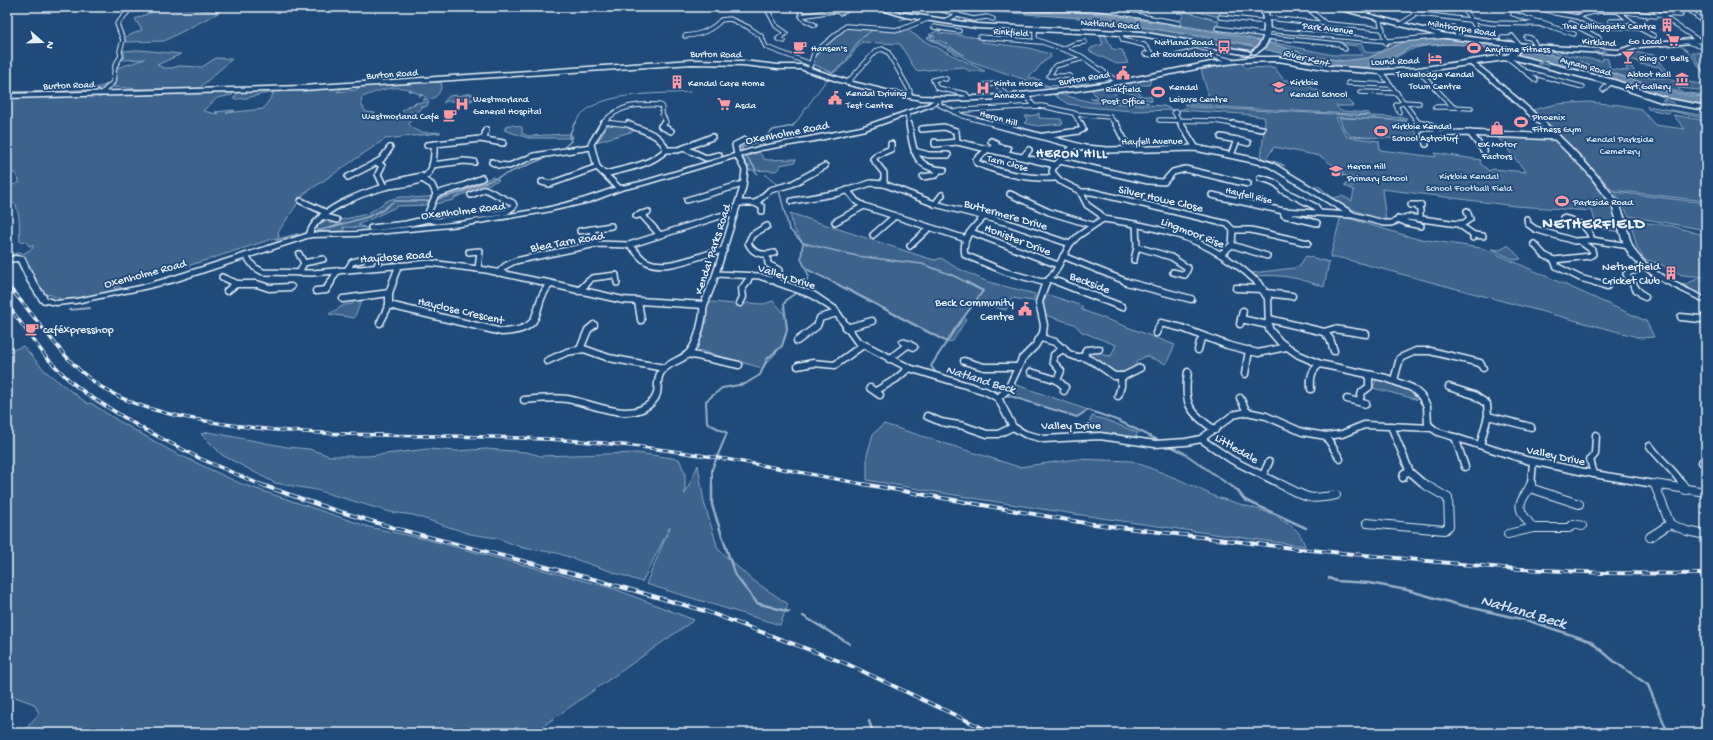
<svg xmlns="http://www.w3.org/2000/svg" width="1713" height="740" font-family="'Gochi Hand',sans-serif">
<rect width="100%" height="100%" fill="#1f4a7a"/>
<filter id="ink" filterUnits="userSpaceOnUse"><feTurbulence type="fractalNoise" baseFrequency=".025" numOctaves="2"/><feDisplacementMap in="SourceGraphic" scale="8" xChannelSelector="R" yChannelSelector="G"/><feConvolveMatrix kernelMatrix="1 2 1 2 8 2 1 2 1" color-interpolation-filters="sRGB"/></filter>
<g filter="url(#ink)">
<g fill="#3c628c" stroke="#92aac2">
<path d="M163,7H177L220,12L164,41L126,42L123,38L142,30L135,19Z"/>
<path d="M1023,7H1087L1133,17H1127L1070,10Z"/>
<path d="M1180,7H1225L1228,9L1227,12H1220L1219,17Z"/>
<path d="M1542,7H1568L1579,13C1567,18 1554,11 1542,7Z"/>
<path d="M1181,10L1219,21L1217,28L1263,36L1261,41L1216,31L1134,18L1138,17L1179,23L1184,14L1177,13Z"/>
<path d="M1137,26L1240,43L1257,47L1251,50H1242L1136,32Z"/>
<path d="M844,27L899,31L906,29L924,41L985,71H969L963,67L916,71L900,44L862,42C849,55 850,63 833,73L813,64L815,56Z"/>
<path d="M939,30H941L939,33L981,38L982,39V42L1029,48L1050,54L1051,57L1042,63L1036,71L1028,77L1040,80L1042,84L1050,86L1098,82L1054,89L1046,87L970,61L927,38L932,36L931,39L964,55L943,42L933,39L935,36L929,35Z"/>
<path d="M1099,33L1105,34L1112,49L1122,50L1128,63L1117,64L1089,51L1091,48L1103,44Z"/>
<path d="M1274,36L1362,44L1365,52C1374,53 1381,53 1387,47L1386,45C1412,35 1442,38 1469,40L1432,39L1406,41L1368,58L1346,61L1316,57L1269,43L1271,38H1274L1275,43L1333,55H1362L1357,46Z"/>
<path d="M1454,44L1466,45C1443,44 1417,43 1397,57C1392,60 1388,63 1389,68L1385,69L1352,68L1388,60L1411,47L1431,45Z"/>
<path d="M1528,48L1546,49L1553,55L1568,59L1551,51L1560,54L1602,61L1603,58L1608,59L1610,69L1628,71L1626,66L1632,67L1636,75L1662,78H1669L1671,80L1674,81L1681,92L1706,95V97L1663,89L1582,63V62L1579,61L1580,63Z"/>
<path d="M140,50L181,54L157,65L164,68H172L179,66L202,67L216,58L232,59L198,89L216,88L214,89H141L113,87C117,82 119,78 116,72L117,68L145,59L122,60L125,55L123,51Z"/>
<path d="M1633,52L1655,55L1669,73H1663L1660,67L1639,64L1637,61L1630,59V54Z"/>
<path d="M1692,52L1706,53V76Z"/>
<path d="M1240,62L1246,68L1274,67L1284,80L1304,81L1312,88L1332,97C1343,94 1346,98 1353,106H1336L1341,111L1369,113L1370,115L1184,105L1187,103L1211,104L1201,70Z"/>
<path d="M1151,79L1149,85H1139V87H1130L1131,91L1138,92L1141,96H1151L1152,101L1130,93L1116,92L1115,94V96C1126,101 1139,98 1149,103L1093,100L1090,98H1097L1091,89Z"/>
<path d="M1676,81L1704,84L1706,91L1680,88Z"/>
<path d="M436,82L442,83C441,94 434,101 423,100L426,98L423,95L419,96L422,95L412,91H408L411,90C393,84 379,91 362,97L361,104L366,112L375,113L373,117L404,116L405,114L402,110L409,107L407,106L416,104L414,103L429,102L426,107L420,106L423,107L415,113L409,124C416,135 429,132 441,132L440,133L385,139L304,194L278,232L279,237L184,267L179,262L118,282L120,285L114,287L115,289L121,287L123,291L65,301L51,295L44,294L23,258L18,256L10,257V255L21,252L23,254L33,248V245L29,246L25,241L20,242L19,217L16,205L10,201L11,186L20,182L14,172L9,173L7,167V97L103,95L98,97L99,98L104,95L235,92L232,95L217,98L203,111L217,114L218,113L215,112L234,110L235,111L226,113L263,109L274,93C258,93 248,100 233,99L239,92L243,91L353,86L352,88L341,89L337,92L355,90L364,85Z"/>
<path d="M107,84L104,88L91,92L7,93V92C26,91 94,93 107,84Z"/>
<path d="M471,93L474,95H470L469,99H474L471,101H447L443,103L449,96L457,95L458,96Z"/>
<path d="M1059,94L1091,102L1164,106L1173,110L1132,111L1088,107L1068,104L1054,95Z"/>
<path d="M1588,102L1620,105L1641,109L1655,125L1685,129L1673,115L1706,121V201L1612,190L1600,176H1593L1608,196L1625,233L1597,228L1592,211L1515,206L1382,189L1386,221C1359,214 1335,202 1311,187L1317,185L1333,198L1342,196L1352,201L1354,190L1345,186V184L1353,186L1356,178L1342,175L1343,172L1320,156L1274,147L1266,159L1280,163L1285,166L1261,160L1265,121L1264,117L1242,114L1179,110L1189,107L1372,116L1373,119L1338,117L1336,118L1347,137L1379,141L1380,150L1436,157L1435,153L1481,160L1480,163L1489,171L1493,169L1526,172L1496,135L1563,138L1532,110L1557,104Z"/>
<path d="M1647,106L1706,116V119L1672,111L1668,113L1648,109Z"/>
<path d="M1039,113V118L1061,119L1063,124L1038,126L1024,123L1027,120L1025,116L1036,115Z"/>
<path d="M1373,116L1406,118L1407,120H1397L1407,121L1412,129H1414L1420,140L1350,136L1344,129L1339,118L1396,120L1375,119Z"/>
<path d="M609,124L626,126L634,131L596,142L602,136L606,126Z"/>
<path d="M507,125H513L522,127V133L528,136L567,134L572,135L573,138H528L504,130Z"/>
<path d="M759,152L764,159L768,160L796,159L795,162L780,165V168L776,171L749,170L747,167L750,166L747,165L743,158Z"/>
<path d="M492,177L499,180L454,198V200L435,204L438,197L461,191Z"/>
<path d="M1615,192L1706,203V230L1629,216Z"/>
<path d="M432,196L427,205L398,206L358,225L367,228L343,227L342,228H345L343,231L322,232L317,229L318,225L324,222L321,221L326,220H323L324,218L330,221V224C342,218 356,218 368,213C377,209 384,201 392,199C404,194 417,200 432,196Z"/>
<path d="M790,213L924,257L935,260L941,258L955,267L988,282L1035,294L1033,301L1011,298L1006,310L975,302L964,317L966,319L953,341L948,342L869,300L808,270C800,260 800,255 803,243L793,228Z"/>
<path d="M1341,216L1414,238L1481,248L1490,251L1646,321L1654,337L1641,338L1341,258H1330Z"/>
<path d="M1630,221L1672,226L1706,236V277L1682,275L1660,264L1644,259L1637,247Z"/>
<path d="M1507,246H1509L1521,259L1515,260L1491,249L1500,250Z"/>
<path d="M1306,256L1329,262L1324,287C1299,278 1282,274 1254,276L1252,273L1294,268L1300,265Z"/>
<path d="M1700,278L1706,282V298L1683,285Z"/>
<path d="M1046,294L1082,306V310L1175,345L1166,364L1146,356L1137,361C1133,372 1125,373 1114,376L1084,357L1086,350L1099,349L1103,355L1111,356L1116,345L1082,332L1074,324L1045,315L1043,303Z"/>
<path d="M355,300H362L354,318L329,314L344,305L352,304Z"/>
<path d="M773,301C777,305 783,311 785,316C793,339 776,353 762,368L695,349L709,304L713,302L744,305L747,303L764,304Z"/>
<path d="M7,342L13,350L23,346L46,372L88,404L91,403L112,417L171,451L239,483L369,527L429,540L615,589L694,620L533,733H23L39,713L34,704L7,694Z"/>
<path d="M1381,379L1410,389L1419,400L1373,388L1376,380Z"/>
<path d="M1011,383L1088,410L1077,417L1002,394Z"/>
<path d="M1092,416L1109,421L1138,433L1135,438L1106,433H1086Z"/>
<path d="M884,424L1019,467L1077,459L1132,461L1178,479L1216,497L1277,515C1280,520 1285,522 1290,525C1298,530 1302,537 1305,546C1158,527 1013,506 867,480V455L873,434Z"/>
<path d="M208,432L287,447L309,449L330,456H368L428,449L457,451L486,449L526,452L541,456L637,453L679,459L685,473V494L698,465L704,502L718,549L751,579L788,604L780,625L646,584L670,527L642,582L557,553L523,548L497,538L470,534L413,515L390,512L316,490L275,483L222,455L201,434Z"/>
</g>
<path fill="#6685a7" stroke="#9ab0c7" d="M964,7H1023L1102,14L1235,35L1269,43L1316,57L1341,61L1368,58L1406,41L1432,39L1469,40L1526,49L1605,71L1667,91L1692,96L1706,97V105L1670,99L1567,68L1477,46L1454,44L1431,45L1411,47L1388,60L1369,67L1342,68L1297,61L1279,53L1240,43L1142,27L1092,19L998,12Z"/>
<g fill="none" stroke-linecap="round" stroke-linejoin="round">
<path stroke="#b4c6d8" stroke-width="1" d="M990,7L1051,12L1053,7"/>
<g stroke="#9ab0c7" stroke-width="1">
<path d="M914,15L933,7"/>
<path d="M1644,15L1648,19L1644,20"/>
<path d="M900,20L910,17"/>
<path d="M1660,29L1677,41"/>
<path d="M1678,44L1689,52L1706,77"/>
<path d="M833,72L846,61L859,40L879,25"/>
<path d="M574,125C590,89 657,95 690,92"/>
<path d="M794,125L827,79"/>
</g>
<g stroke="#9ab0c7" stroke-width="1.5">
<path d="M561,150L571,141L569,136L574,124"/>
<path d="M744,152L741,148L763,139L773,130L793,126L794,124"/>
<path d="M746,156L755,168V172L758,174"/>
<path d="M766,175L777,184"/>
<path d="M779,190L789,229L803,243L857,256L922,264L952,275L968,283"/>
<path d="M437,199L460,193L552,155"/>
<path d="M318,231L367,217L383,210L394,201H429"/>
<path d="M276,240L298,234"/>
<path d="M803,243L801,259L809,276L805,283"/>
<path d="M808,270L835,283"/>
<path d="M150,283H152"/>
</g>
<g stroke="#9ab0c7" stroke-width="2">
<path d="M833,282L947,342"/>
<path d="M133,288L152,283"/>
<path d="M802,288L805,282"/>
<path d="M69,310L90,308"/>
<path d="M937,374L931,366L955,329L983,291L966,282"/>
<path d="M950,377L1077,417L1088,410L1119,421L1162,442"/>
<path d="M1168,445L1184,453L1229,485"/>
<path d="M712,485V469L727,433L707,423L706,401L722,388L745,384L760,375L767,359L782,346L787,330L784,304L787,299L796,293"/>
</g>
<g stroke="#9ab0c7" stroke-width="2.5">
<path d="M712,484V505L735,575L757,603L789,612"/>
<path d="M1228,484L1237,490L1245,500L1306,528"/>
<path d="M1329,578L1336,581L1369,583L1407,590L1456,604L1529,621L1590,641L1615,662L1648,685L1668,733"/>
<path d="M803,616L850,644"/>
<path d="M869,721L873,733"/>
</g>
<g stroke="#e8f1f8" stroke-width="5.5">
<g id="street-far3">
<path d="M766,7L776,26L786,33L778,39L784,41"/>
<path d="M799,7L803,19L815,25"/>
<path d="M1089,7L1179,23"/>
<path d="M1463,7L1477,29"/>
<path d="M1537,7L1555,13L1577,17L1595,26L1639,28"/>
<path d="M1649,7L1698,40"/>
<path d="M1685,7L1706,24"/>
<path d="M942,10L958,14"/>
<path d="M1312,12L1326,24"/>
<path d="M1619,12L1639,28L1654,36"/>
<path d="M840,13L850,9"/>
<path d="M1414,13L1492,23L1539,24"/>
<path d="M1513,14L1538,22"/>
<path d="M1659,14L1681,15L1672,7"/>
<path d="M1363,15L1368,10L1367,7"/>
<path d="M801,16L833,11L842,12"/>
<path d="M1220,17L1267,22"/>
<path d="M1577,17C1601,6 1631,13 1656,16"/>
<path d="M1266,18L1383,29"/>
<path d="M946,20L958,15L973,19L987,17L993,19"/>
<path d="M1380,21L1386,43"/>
<path d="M1610,21H1629"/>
<path d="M1541,22L1550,25L1544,26L1537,23Z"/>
<path d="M1571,23L1599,38"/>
<path d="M1399,25L1413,16L1414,7"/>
<path d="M1549,26L1574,34"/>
<path d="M934,27L959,31"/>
<path d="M1453,27L1458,37"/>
<path d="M1035,28V38L1037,40L1081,56L1118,82"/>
<path d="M1217,28L1267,35"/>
<path d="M902,29L930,18"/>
<path d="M1267,30L1387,41L1446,36"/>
<path d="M1120,33L1123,40L1144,45L1153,55L1145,54"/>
<path d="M685,36C699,35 712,30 721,20L730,19L748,27L761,36L766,47L811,64"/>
<path d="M1512,36L1520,46"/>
<path d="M980,37L1040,42"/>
<path d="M1267,37L1339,44L1345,49"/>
<path d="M1526,37L1531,38L1535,44"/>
<path d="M1502,38H1513"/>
<path d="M1688,42L1706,48"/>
<path d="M1063,49L1074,44L1085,42"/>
<path d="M1176,56L1195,51L1232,61"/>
<path d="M1508,58L1536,80"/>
<path d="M810,66L814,53L846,26L899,30"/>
<path d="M1418,70L1453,107L1471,108"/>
<path d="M1381,72L1418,122L1430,125"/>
<path d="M1527,72L1583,87"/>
<path d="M1070,76H1049L1055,66L1084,58"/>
<path d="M946,79L941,78L933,80L937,88L966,94L969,98"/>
<path d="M847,83L876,51L882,49L888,52L910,91L909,96"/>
<path d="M1348,83L1391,85"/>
<path d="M984,85L996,84L1007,96"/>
<path d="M1603,90L1611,82"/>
<path d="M1360,92L1397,93"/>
<path d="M102,93L113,82L115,66L121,56L120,51L123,40L117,24L132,7"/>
<path d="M1026,95L1034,106"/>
<path d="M939,99L940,105L963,116L998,125"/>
<path d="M1404,102L1419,103"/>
<path d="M1435,107H1453"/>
<path d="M907,112L909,125"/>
<path d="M954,112L964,110L1042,106L1074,113L1081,125"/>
<path d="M1177,112H1174L1182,125"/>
<path d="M1399,112L1396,105L1403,103"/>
<path d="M1075,114L1110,117L1116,125"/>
<path d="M1159,120L1215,121L1239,125"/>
<path d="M604,122C619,105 638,104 659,105L662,106V114L666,122L662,125"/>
<path d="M602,125L604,122L630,125"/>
</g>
</g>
<g stroke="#e8f1f8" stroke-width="8">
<g id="street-far2">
<path d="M603,124L591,144L597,167L619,188"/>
<path d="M663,124L661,126L671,131"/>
<path d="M909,124C913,149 914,169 944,170"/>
<path d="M994,124L1085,148L1108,150L1196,148L1262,162L1271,165L1353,215L1384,223H1391L1407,217L1458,224L1464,223L1470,219L1467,211"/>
<path d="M1116,124L1129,149"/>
<path d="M1181,124L1196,148"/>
<path d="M1233,124L1262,129"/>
<path d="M1426,124L1433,126L1437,130"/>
<path d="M922,129L944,127L956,131L957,142L935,144V142"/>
<path d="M1470,133L1484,151"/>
<path d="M1044,136L1079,131L1083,129L1081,124"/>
<path d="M1221,137L1237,140L1231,155"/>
<path d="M484,139L486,130"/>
<path d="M1237,140L1248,143"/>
<path d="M991,141L996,143L991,150"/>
<path d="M957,142L1055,165"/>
<path d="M1426,144L1424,135L1427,134L1465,133L1557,137"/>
<path d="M427,145L480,139L503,143"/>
<path d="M994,146L1008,149"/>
<path d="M684,148L712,137"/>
<path d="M988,149L976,160L977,163C1002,174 1028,179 1055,178"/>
<path d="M666,150H678L684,148L706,158L719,155"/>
<path d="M914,151L929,155H948"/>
<path d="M1023,157L1029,150"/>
<path d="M1060,161L1148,181L1164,182L1173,172L1185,169L1248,184"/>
<path d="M492,162L498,165L509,166L534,156L591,147"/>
<path d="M378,163L382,166L378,174L384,187"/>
<path d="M432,165L464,161L474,162"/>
<path d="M605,174C627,168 649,166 666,150C661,133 642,131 628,124"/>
<path d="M348,177L381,160L390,148"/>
<path d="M923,177L936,175L939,170"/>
<path d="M1260,178C1268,180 1278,182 1282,190L1316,207L1319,212"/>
<path d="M422,179L432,185L436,194L428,213V219"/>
<path d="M542,182L550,184L597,167"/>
<path d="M390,183L421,176"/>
<path d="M884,184V173L873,159L877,155L891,149V144"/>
<path d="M847,190L856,201L864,206L966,239"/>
<path d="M1082,192H1092L1227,224L1233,230L1232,245L1221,254"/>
<path d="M436,194L463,186L482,178"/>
<path d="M1010,194L1049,212L1092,225"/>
<path d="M1212,195L1283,211L1352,215"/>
<path d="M687,200L743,184"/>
<path d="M301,201L327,213"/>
<path d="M792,201L839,193L871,183L884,184L935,204L1008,223L1070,244"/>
<path d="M738,203H756L770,190L792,184L825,166"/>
<path d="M755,203L762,207V211"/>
<path d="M935,204L942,195"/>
<path d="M1411,205H1421"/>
<path d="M1417,206L1420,210V218"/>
<path d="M1283,211L1284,215L1317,223"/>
<path d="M641,214L660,235"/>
<path d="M322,216L337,220"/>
<path d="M636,216L648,212"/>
<path d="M984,217C973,228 961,238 965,255L1006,272L1046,283"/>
<path d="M1563,218C1576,221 1589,226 1592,240"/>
<path d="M1103,219C1163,227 1213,240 1258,283"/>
<path d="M1398,219L1407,223L1421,226"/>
<path d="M1527,219L1528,224L1535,229L1574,241L1592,240L1629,246"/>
<path d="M835,222L864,206"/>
<path d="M1136,224L1137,247L1171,257L1188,268L1185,275L1173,272"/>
<path d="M1458,224L1474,235L1473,238"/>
<path d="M767,226L752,235L748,243C753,254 763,256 774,253"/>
<path d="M371,228L406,224L428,219L437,221L506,212L514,206L513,203L485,189L471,195"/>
<path d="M592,229L596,244"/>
<path d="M1233,230H1251L1308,243"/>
<path d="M580,231L611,226"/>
<path d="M971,232L1058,265"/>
<path d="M309,235C316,210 362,193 385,187C400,183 420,186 430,171C435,164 433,152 435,144"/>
<path d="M873,235L895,216"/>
<path d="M1474,235L1483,236"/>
<path d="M1581,242L1592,250L1593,254L1590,256L1554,260L1556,266L1580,278L1598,283"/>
<path d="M1534,244L1544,255L1554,260"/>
<path d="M629,245C636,250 640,259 647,262C669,272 702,253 724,250"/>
<path d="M1232,245L1267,256"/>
<path d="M910,246L929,228"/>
<path d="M469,252L480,251L478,269"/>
<path d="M299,254L304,263L299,273"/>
<path d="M246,256L254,267L263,272L312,273L430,263L486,270L547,283"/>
<path d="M767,256L768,264L779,270V274L772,280"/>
<path d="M1063,256L1130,283"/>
<path d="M1134,260L1137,247"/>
<path d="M304,263L323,259"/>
<path d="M376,267L381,257"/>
<path d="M347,270L352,262L361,260"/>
<path d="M498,273L505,266L515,261L596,244L629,245L720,216L735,214"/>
<path d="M716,274L759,276L780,283"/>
<path d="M222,277L235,283"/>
<path d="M1049,279L1061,283"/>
<path d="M330,283L338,270"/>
<path d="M392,283L399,265"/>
<path d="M587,283L592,278L616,275L617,283"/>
<path d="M713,283L743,187L745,170L737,155L735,145L745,140"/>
<path d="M747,283L750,276"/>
<path d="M1046,283L1055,272L1070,244L1078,236L1103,219L1100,214L1087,205L1080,191L1060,181L1052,172L1053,168L1074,146"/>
<path d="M1632,283L1626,274L1646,266"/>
</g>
</g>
<g stroke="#e8f1f8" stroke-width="9">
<g id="street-far1">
<path d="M233,282L236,284H257L269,288L291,287"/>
<path d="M393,282L389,293V305L502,332C549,330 529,307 550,284"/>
<path d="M543,282L623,300L704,305"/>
<path d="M777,282L813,295L834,309L857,341L909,368L985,391L998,398L1013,427L1025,434L1044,439L1100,436L1155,444L1186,442L1201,439L1233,415L1247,412L1266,416L1302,432L1326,436L1342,434L1364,425L1432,428L1438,432L1526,460L1594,474L1660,485"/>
<path d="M1044,282L1046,283"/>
<path d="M1058,282L1122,307"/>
<path d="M1126,282L1191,299"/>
<path d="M1257,282L1268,298L1269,329L1280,342L1299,355L1320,364L1386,378L1412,388L1421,396L1427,406L1428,424L1432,428"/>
<path d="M1595,282L1607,286"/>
<path d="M1632,282L1636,289L1645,297"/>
<path d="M1236,288L1263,289"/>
<path d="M227,291L236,284"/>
<path d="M316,291L326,290L331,282"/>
<path d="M579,291L588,282"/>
<path d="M1266,293L1292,296"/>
<path d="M343,299L389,293"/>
<path d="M638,301L641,320"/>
<path d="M740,303L743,297L742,289L747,282"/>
<path d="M1681,317L1700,319L1706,317"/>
<path d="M1241,319L1268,325"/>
<path d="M1269,319L1324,332L1334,329L1366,334"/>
<path d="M380,323L389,305"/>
<path d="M1240,324L1243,311"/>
<path d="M846,328L872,321"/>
<path d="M1324,332L1330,339L1334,351"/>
<path d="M1156,333L1161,323L1182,328L1227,345L1258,353L1286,347"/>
<path d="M1041,338L1055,342L1069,354L1077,357H1084L1096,363L1114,376H1124L1140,368"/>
<path d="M797,341L817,326L820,318L837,313"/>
<path d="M903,342L914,347"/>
<path d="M1064,348L1054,355L1053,362L1061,371L1057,380L1065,387L1064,391"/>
<path d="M580,349L588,330L594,325"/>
<path d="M1198,350L1200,342L1204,337"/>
<path d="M688,354L739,365"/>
<path d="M1084,357L1086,350L1099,349"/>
<path d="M889,359L909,344"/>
<path d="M547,361L567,352L584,349L609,358L664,368"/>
<path d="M964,361L984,367H1018"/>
<path d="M798,366L813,363L835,365L863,345"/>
<path d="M1031,372L1057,380"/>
<path d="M1188,372C1183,404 1189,412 1215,430"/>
<path d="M1245,374L1249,350"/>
<path d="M1394,380L1400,358L1416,351H1430L1480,363L1483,368"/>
<path d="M1449,387L1474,395L1487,404L1488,416L1480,445"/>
<path d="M870,388L880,395"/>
<path d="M1311,389C1310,378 1311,371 1320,364"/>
<path d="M876,391L896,379L909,368"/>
<path d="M1118,396L1121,386V376"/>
<path d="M998,398L1008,389L1022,359L1035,346L1043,333L1044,325L1039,302L1046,282"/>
<path d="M1240,398L1247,412"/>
<path d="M1347,399L1366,404"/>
<path d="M524,400C538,399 552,397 567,399C593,403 631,425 653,401C661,393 655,381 661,372C667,363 680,361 688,354C697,345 701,326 703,314C703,311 703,307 704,305C707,297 710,290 713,282"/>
<path d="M1359,402L1362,392L1369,387V375"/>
<path d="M927,416L941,422L964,426L987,434H998L1013,427"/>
<path d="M1488,416L1531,427"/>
<path d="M1391,426L1410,472L1425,485"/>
<path d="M1326,436L1340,459"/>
<path d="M1455,437L1465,467"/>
<path d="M1201,439L1232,460L1282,485"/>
<path d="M1650,446C1660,460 1674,470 1683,485"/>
<path d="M1702,462H1706"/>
<path d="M1594,474L1590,460L1595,454L1596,435"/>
<path d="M1263,475L1269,462"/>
<path d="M1403,478L1404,473L1410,472"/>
<path d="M1531,485L1533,462"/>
</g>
</g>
<g stroke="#e8f1f8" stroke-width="10">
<g id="street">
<path d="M1280,484C1307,497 1305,501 1336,495"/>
<path d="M1531,484C1529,490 1525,494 1522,500C1516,510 1528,521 1533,528"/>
<path d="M1654,484L1706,492"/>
<path d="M1682,484L1686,490"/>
<path d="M1530,488L1579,504"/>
<path d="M1367,523L1444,530L1449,526L1448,498L1424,484"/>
<path d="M1670,524L1687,531L1706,535"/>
<path d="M1508,534L1533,528H1569L1574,524L1582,526"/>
<path d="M1650,537L1670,524L1655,485"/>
</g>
</g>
<g stroke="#e8f1f8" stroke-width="3">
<g id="secondary">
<path d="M872,7H881L905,13L977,24L1141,32L1248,51L1251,53L1248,55L1141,36L977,28L905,17Z"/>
<path d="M1469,62H1473C1489,72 1501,85 1515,96C1551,127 1587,160 1615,198C1625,212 1626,228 1631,243C1641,270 1683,286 1706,298V303L1659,280L1638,264L1630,256L1624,245L1612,205L1588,173L1536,121L1490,80L1469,64Z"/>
<path d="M937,98L942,99L932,106L865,130L820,140L761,150L643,185L621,190L590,202L546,212L461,226L356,236L310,237L174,282L140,290L76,303L56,305L41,302L28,282L18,261L7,262V258L15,256L24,257L36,282L47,298L56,301L76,299L140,286L168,278L309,233L356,232L461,222L546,208L585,198L617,187L640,182L758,147L861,127L928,104Z"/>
</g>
</g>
<g stroke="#e8f1f8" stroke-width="3">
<g id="primary">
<path d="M1261,7H1267C1270,24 1275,46 1254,54L1251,52L1258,47L1263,38L1264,26Z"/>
<path d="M1511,54L1514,56L1505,60L1418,72L1381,74L1330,70L1278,61L1243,62L1211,66L1131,82L1076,91L1002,99L950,101L921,100L886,94L849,85L800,69H778L743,65L692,64L303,90L7,98V94L303,86L692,60L743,61L778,65H801L853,82L886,90L921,96L950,97L1002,95L1076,87L1131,78L1211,62L1254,57H1278L1330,66L1381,70L1418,68Z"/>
</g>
</g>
<g stroke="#e8f1f8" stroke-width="3">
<path id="highway" d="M1330,7H1341L1446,34L1533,45L1619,50L1639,43L1706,38V42L1640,47L1619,54L1522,48L1516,55L1614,80L1669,99L1706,106V110L1664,103L1608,84L1508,58L1507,56L1515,47L1446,38Z"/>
</g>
<use href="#street-far3" stroke="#1f4a7a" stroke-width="3.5"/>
<use href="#street-far2" stroke="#1f4a7a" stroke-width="5"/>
<use href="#street-far1" stroke="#1f4a7a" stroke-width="6"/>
<use href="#street" stroke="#1f4a7a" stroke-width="8"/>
<use href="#secondary" fill="#1f4a7a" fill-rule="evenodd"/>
<use href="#primary" fill="#1f4a7a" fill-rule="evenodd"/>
<use href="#highway" fill="#1f4a7a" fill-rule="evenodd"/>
<g stroke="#e8f1f8" stroke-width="3.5">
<g id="rail-far1">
<path d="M7,285C40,320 66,368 108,391C145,412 190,419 232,425C342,440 453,433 563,440C666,446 768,466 868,485"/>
<path d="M7,304L46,357L70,381L88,395L138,426L199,458L261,485"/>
</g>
</g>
<g stroke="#e8f1f8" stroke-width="4">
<g id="rail">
<path d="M259,484L328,508L394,528L597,580L705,611L845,663L993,733"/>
<path d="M863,484L1085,523L1300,549L1503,568L1604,573L1706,574"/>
</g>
</g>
<use href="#rail-far1" stroke="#1f4a7a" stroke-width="2" stroke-dasharray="6" stroke-linecap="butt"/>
<use href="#rail" stroke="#1f4a7a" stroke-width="2.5" stroke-dasharray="8" stroke-linecap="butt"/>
</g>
<defs><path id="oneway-shaft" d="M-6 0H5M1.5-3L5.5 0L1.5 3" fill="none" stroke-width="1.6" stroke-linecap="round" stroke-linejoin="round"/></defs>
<g stroke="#6f8dac">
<use href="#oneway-shaft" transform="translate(1600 52) rotate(4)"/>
<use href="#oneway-shaft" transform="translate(1543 64) rotate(-166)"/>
<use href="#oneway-shaft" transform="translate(1668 101) rotate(-163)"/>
</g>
</g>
<defs>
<g id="building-bare" transform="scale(1.08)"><path d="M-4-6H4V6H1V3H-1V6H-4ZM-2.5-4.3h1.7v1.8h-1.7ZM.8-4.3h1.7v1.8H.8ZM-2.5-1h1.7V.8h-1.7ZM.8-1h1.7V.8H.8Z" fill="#ff9aa2" stroke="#1f4a7a" stroke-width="2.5" paint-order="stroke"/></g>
<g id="supermarket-bare" transform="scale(1.08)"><path d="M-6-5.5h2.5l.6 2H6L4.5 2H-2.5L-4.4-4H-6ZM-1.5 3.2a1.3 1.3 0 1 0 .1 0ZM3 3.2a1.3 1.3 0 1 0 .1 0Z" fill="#ff9aa2" stroke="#1f4a7a" stroke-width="2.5" paint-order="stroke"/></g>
<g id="cafe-bare" transform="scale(1.08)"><path d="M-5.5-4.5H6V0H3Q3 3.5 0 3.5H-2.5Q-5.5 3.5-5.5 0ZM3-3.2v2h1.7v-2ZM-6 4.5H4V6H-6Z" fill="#ff9aa2" stroke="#1f4a7a" stroke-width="2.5" paint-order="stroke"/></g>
<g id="bus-bare" transform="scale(1.08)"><path d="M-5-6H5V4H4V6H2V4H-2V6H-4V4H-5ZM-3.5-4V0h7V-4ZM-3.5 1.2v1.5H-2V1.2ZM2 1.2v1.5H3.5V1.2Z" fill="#ff9aa2" stroke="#1f4a7a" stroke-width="2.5" paint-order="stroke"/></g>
<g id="stadium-bare" transform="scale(1.08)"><path d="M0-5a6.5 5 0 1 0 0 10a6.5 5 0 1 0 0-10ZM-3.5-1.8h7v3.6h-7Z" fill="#ff9aa2" stroke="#1f4a7a" stroke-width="2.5" paint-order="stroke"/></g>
<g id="bar-bare" transform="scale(1.08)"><path d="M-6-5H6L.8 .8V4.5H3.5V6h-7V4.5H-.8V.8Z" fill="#ff9aa2" stroke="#1f4a7a" stroke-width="2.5" paint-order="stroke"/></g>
<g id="hotel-bare" transform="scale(1.08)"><path d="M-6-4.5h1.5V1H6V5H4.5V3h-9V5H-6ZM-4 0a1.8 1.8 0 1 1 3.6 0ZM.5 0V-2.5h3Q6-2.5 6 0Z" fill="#ff9aa2" stroke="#1f4a7a" stroke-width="2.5" paint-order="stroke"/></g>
<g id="civic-bare" transform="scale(1.08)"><path d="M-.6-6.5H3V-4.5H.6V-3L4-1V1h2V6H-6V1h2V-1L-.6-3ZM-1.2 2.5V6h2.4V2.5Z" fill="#ff9aa2" stroke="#1f4a7a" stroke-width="2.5" paint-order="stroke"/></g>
<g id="museum-bare" transform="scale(1.08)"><path d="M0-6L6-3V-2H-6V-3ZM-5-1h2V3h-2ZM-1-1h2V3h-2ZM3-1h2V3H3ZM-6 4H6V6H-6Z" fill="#ff9aa2" stroke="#1f4a7a" stroke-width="2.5" paint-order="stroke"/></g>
<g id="school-bare" transform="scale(1.08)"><path d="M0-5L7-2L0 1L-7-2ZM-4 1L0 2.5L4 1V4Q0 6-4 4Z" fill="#ff9aa2" stroke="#1f4a7a" stroke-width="2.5" paint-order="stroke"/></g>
<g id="hospital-bare" transform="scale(1.08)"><path d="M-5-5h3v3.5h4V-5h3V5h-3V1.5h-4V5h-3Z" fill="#ff9aa2" stroke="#1f4a7a" stroke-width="2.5" paint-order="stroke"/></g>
<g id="shop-bare" transform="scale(1.08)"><path d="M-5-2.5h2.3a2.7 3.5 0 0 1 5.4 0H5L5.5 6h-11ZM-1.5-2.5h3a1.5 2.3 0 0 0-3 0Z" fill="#ff9aa2" stroke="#1f4a7a" stroke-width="2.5" paint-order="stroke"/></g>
</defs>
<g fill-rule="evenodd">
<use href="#building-bare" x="1667" y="25"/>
<use href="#supermarket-bare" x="1673" y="40"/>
<use href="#cafe-bare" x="800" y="47"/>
<use href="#bus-bare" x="1224" y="47"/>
<use href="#stadium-bare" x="1474" y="48"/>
<use href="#bar-bare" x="1628" y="57"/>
<use href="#hotel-bare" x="1435" y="58"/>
<use href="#civic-bare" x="1123" y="73"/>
<use href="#museum-bare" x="1682" y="79"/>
<use href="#building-bare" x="677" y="82"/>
<use href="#school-bare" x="1279" y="87"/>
<use href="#hospital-bare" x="983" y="88"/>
<use href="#stadium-bare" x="1158" y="92"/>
<use href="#civic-bare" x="835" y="98"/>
<use href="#hospital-bare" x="462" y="104"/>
<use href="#supermarket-bare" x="724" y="104"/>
<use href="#cafe-bare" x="450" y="115"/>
<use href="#stadium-bare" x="1521" y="122"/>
<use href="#shop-bare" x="1497" y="128"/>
<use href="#stadium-bare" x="1381" y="131"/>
<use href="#school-bare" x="1336" y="171"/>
<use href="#stadium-bare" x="1562" y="201"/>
<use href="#building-bare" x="1671" y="273"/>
<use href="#civic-bare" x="1025" y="309"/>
<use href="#cafe-bare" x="32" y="329"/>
</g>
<g text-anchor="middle" stroke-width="3.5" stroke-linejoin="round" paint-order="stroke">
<g font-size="10" fill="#e8f1f8" stroke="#1f4a7a">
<text transform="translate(1110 23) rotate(4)" y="4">Natland Road</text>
<text transform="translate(1328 27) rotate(6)" y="4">Park Avenue</text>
<text transform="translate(1462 27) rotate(9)" y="4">Milnthorpe Road</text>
<text transform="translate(1011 31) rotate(4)" y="4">Rinkfield</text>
<text transform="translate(1599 41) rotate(4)" y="4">Kirkland</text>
<text transform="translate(716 53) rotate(1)" y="4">Burton Road</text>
<text transform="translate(1395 60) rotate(-2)" y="4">Lound Road</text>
<text transform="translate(1586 65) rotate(15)" y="4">Aynam Road</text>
<text transform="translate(392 73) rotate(-4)" y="4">Burton Road</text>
<text transform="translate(1084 77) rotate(-9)" y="4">Burton Road</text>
<text transform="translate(69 84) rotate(-2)" y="4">Burton Road</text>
<text transform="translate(999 117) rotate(16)" y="4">Heron Hill</text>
<text transform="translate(1152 140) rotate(-1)" y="4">Hayfell Avenue</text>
<text transform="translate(1008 162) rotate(14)" y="4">Tarn Close</text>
<text transform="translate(1249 194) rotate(13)" y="4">Hayfell Rise</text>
</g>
<g font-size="10" fill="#e8f1f8" stroke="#1f4a7a" text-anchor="start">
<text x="1656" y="29" text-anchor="end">The Gillinggate Centre</text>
<text x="1662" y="44" text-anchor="end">Go Local</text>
<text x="1213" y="45" text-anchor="end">Natland Road<tspan x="1213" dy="12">at Roundabout</tspan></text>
<text x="811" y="51">Hansen's</text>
<text x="1485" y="52">Anytime Fitness</text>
<text x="1639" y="61">Ring O' Bells</text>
<text x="1435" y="77" text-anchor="middle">Travelodge Kendal<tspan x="1435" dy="12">Town Centre</tspan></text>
<text x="1671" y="77" text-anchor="end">Abbot Hall<tspan x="1671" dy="12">Art Gallery</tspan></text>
<text x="1290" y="85">Kirkbie<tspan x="1290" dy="12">Kendal School</tspan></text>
<text x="688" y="86">Kendal Care Home</text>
<text x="994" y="86">Kinta House<tspan x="994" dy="12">Annexe</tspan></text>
<text x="1169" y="90">Kendal<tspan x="1169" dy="12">Leisure Centre</tspan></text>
<text x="1123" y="92" text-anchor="middle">Rinkfield<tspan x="1123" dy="12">Post Office</tspan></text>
<text x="846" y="96">Kendal Driving<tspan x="846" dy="12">Test Centre</tspan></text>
<text x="473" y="102">Westmorland<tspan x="473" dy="12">General Hospital</tspan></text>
<text x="735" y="108">Asda</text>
<text x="439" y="119" text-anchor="end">Westmorland Cafe</text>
<text x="1532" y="120">Phoenix<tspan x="1532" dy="12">Fitness Gym</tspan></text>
<text x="1392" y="129">Kirkbie Kendal<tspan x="1392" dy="12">School Astroturf</tspan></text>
<text x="1497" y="147" text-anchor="middle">EK Motor<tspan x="1497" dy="12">Factors</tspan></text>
<text x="1347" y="169">Heron Hill<tspan x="1347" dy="12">Primary School</tspan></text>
<text x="1573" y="205">Parkside Road</text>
</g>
<g font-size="10" fill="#d7e3ed" stroke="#1f4a7a">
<text x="1620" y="142">Kendal Parkside<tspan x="1620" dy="12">Cemetery</tspan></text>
<text x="1469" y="179">Kirkbie Kendal<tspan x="1469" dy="12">School Football Field</tspan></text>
</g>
<g font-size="11" font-style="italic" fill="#d4e1ec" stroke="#1f4a7a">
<text transform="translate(1306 57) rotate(14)" y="4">River Kent</text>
</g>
<g font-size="12" fill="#e8f1f8" stroke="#1f4a7a">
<text transform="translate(787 132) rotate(-11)" y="4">Oxenholme Road</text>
<text transform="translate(1161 198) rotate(13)" y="4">Silver Howe Close</text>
<text transform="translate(463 210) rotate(-7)" y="4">Oxenholme Road</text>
<text transform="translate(1006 214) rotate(16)" y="4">Buttermere Drive</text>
<text transform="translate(1193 232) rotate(21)" y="4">Lingmoor Rise</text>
<text transform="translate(1018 239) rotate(21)" y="4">Honister Drive</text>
<text transform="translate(567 241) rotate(-10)" y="4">Blea Tarn Road</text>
<text transform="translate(712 249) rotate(-72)" y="4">Kendal Parks Road</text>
<text transform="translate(396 256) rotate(-4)" y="4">Hayclose Road</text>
<text transform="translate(145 273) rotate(-15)" y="4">Oxenholme Road</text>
<text transform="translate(787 276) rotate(18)" y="4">Valley Drive</text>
<text transform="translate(1090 282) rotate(21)" y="4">Beckside</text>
<text transform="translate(461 310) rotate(13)" y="4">Hayclose Crescent</text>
<text x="1071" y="429">Valley Drive</text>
<text transform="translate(1237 448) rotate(30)" y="4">Littledale</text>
<text transform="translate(1556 455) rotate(12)" y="4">Valley Drive</text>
</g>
<g font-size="12" fill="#e8f1f8" stroke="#1f4a7a" text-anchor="end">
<text x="1660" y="270">Netherfield<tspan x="1660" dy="14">Cricket Club</tspan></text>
<text x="1014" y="306">Beck Community<tspan x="1014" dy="14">Centre</tspan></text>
<text x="43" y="333" text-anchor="start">caféxpresshop</text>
</g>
<g font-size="13" font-weight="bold" letter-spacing="1" fill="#e8f1f8" stroke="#1f4a7a">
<text x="1072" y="157">HERON HILL</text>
</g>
<g font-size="13" font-style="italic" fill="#d4e1ec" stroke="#1f4a7a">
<text transform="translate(981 378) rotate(17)" y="5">Natland Beck</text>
</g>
<g font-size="16" font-weight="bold" letter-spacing="1" fill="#e8f1f8" stroke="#1f4a7a">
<text x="1594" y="228">NETHERFIELD</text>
</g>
<g font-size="16" font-style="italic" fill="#d4e1ec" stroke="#1f4a7a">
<text transform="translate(1524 610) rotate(16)" y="6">Natland Beck</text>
</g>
</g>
<rect width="1713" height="740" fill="none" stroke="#1f4a7a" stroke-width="24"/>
<rect x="12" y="12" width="1689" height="716" fill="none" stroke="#e8f1f8" stroke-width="1.5" filter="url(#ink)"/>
<g transform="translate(42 42) rotate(110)" stroke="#1f4a7a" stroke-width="3" paint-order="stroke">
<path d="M0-3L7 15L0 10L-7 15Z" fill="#e8f1f8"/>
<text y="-6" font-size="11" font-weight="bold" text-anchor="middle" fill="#e8f1f8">N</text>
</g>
</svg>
